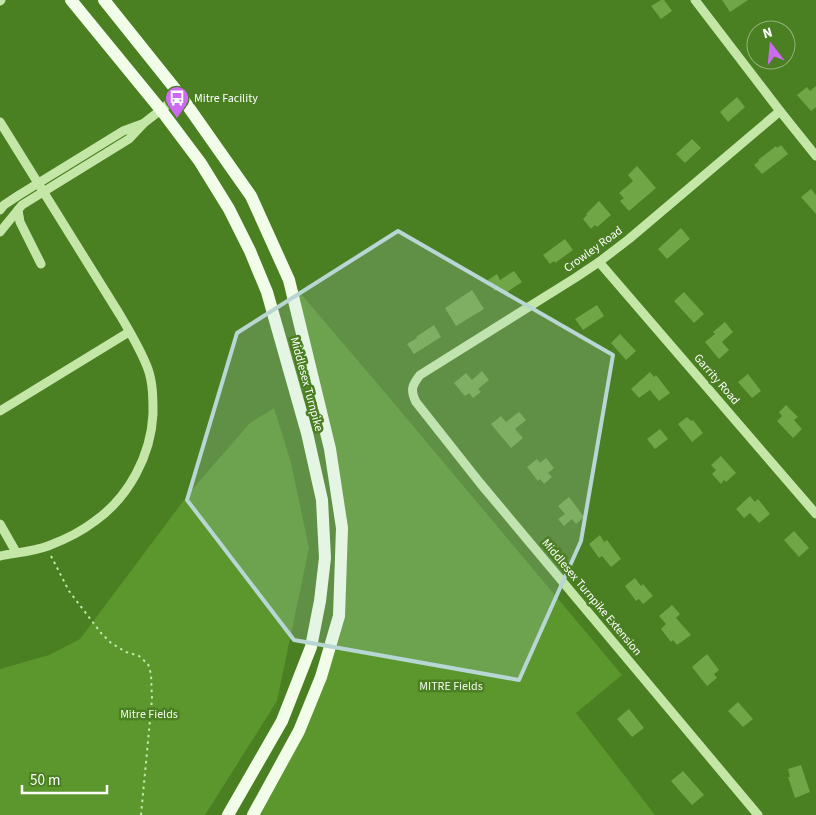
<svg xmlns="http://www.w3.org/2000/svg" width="816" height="815" font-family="'Source Sans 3',sans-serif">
<rect width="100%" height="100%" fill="#4a7f22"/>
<g fill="#5b972d">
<path d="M289,280L382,389L622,675L576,713L655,815H253L299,731L339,616L342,528Z"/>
<path d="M274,408L291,463L309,548L277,701L205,815H0V669L49,655L80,639L190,492L250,423Z"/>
</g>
<g fill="#70a646">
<path d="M661,0H664L672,11L661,19L651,6Z"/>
<path d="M722,0H748L730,12Z"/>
<path d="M816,86V107L811,111L797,95L807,87L810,91Z"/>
<path d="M737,97L745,107L728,122L720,112Z"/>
<path d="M692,139L701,148L685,163L676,154Z"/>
<path d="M781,145L788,154L762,174L754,165L759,161L758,160L776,146L777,148Z"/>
<path d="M637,166L656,188L629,211L620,201L624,198L619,193L633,181L628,175Z"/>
<path d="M811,189L816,195V214L801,197Z"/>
<path d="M599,201L611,215L597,227L595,225L591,229L583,219L587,215L586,214Z"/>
<path d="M681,228L690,239L667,259L658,249Z"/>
<path d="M565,239L573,250L555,263L554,261L550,264L543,255Z"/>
<path d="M514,271L522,282L504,294L500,288L495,291L488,280L497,274L500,280Z"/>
<path d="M472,290L484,309L456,326L445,308Z"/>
<path d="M684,292L704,314L694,323L674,301Z"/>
<path d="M597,305L604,316L583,330L575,319Z"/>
<path d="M725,322L733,332L722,342L729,350L719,359L705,342L715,334L713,332Z"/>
<path d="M434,325L441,337L414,354L407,344L417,338L416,337Z"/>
<path d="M620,334L636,351L626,360L611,343Z"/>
<path d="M482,371L489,380L478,389L481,392L473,398L469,393L465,396L454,383L466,373L472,380Z"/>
<path d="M650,372L654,377L656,375L670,393L659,401L650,390L639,398L631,389Z"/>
<path d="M748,374L761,391L752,398L738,382Z"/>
<path d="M786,405L798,417L794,420L802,429L793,438L777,421L782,416L779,412Z"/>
<path d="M519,412L526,420L515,429L523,438L511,448L491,424L501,416L506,422Z"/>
<path d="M687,417L691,421L693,420L703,433L692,442L678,424Z"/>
<path d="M660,429L668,439L655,449L647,439Z"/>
<path d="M721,456L736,473L726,482L724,480L721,484L712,474L716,470L711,465Z"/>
<path d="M546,458L554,468L548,473L552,477L544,484L540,479L538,481L527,467L537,459L540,463Z"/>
<path d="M750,496L755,502L758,499L770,514L759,523L750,513L744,518L736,509Z"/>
<path d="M569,497L584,517L576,524L572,519L564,526L558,519L565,514L558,506Z"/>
<path d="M794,531L809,548L799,557L784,540Z"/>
<path d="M600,535L604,542L607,540L621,559L611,567L602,556L599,558L589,544Z"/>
<path d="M635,578L641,586L643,584L653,596L643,604L639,599L636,601L625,586Z"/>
<path d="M672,605L680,614L676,618L691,635L677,645L673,640L671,642L661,629L666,624L659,616Z"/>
<path d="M707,654L719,670L714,674L717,678L707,686L692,667Z"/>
<path d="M738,702L753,719L743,727L728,711Z"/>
<path d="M629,709L644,728L632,737L617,719Z"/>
<path d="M801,765L810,792L795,798L788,777H790L788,769Z"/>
<path d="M683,771L704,795L692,805L671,781Z"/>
</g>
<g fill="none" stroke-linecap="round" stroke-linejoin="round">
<path stroke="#c4e7a8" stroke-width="2" stroke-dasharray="2.5 4" stroke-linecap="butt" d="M51,556L69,591L101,633L111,643L126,652L139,656L148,664L151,674L152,699L141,815"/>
<g stroke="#c4e7a8" stroke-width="9">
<path d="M695,0L780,111L816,156"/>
<path d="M0,1L1,0"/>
<path d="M0,122L120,315C130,332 141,350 148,369C153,383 153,399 153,414C151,455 129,497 95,521C82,531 64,540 48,546C35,551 15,553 0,556"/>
<path d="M0,210L4,205L19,195L123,131L142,124"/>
<path d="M18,210L20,222L41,264"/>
<path d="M0,232L22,205L129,139L144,123L180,95"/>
<path d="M599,262L816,514"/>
<path d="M0,411L129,332"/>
<path d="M0,524L16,552"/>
<path d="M758,815L480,483L416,402C410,390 412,385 420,375L575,278L599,262L629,239L780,111"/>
</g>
<g stroke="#f1fde9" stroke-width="12">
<path d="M71,0L161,110L200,162L229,209L250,251L267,292L307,433L322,500L325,558L320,601L311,647L282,721L228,815"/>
<path d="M104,0L180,95L251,196L289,280L330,449L342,528L339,616L321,677L299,731L253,815"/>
</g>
</g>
<path fill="#b7d6d4" fill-opacity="0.2" stroke="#b7d6d4" stroke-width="4" stroke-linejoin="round" d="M398,231L613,355L581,541L519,680L294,640L187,500L237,333Z"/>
<defs>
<g id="bus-pin" transform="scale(1.25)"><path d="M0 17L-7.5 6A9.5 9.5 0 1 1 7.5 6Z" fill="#cc6af2" stroke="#4a7f22"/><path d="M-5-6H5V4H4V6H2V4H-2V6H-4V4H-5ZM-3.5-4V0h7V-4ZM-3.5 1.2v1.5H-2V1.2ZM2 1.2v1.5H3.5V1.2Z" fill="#fff"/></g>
</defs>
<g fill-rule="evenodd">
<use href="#bus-pin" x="177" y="98"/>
</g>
<g text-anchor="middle" stroke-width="5" stroke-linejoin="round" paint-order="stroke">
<g font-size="12" fill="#fff" stroke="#4a7f22" text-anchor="start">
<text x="194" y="102">Mitre Facility</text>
</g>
<g font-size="12" fill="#fff" stroke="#4a7f22">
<text transform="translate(593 249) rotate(-36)" y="4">Crowley Road</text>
<text transform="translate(717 379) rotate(49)" y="4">Garrity Road</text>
<text transform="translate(307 384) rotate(75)" y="4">Middlesex Turnpike</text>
<text transform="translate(592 597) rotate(50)" y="4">Middlesex Turnpike Extension</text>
</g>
<g font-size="12" fill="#f2fbea" stroke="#4a7f22">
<text x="451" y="690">MITRE Fields</text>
<text x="149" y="718">Mitre Fields</text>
</g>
</g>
<g transform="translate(771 45) rotate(344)"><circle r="24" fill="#4a7f22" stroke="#92b27a"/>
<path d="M0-4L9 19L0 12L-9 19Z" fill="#cc6af2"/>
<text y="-8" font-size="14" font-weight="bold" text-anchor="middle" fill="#ffffff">N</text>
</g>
<path d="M22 785v8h85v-8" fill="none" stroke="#ffffff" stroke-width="2.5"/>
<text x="30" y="785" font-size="15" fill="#ffffff" stroke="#4a7f22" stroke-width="4" paint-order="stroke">50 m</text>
</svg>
